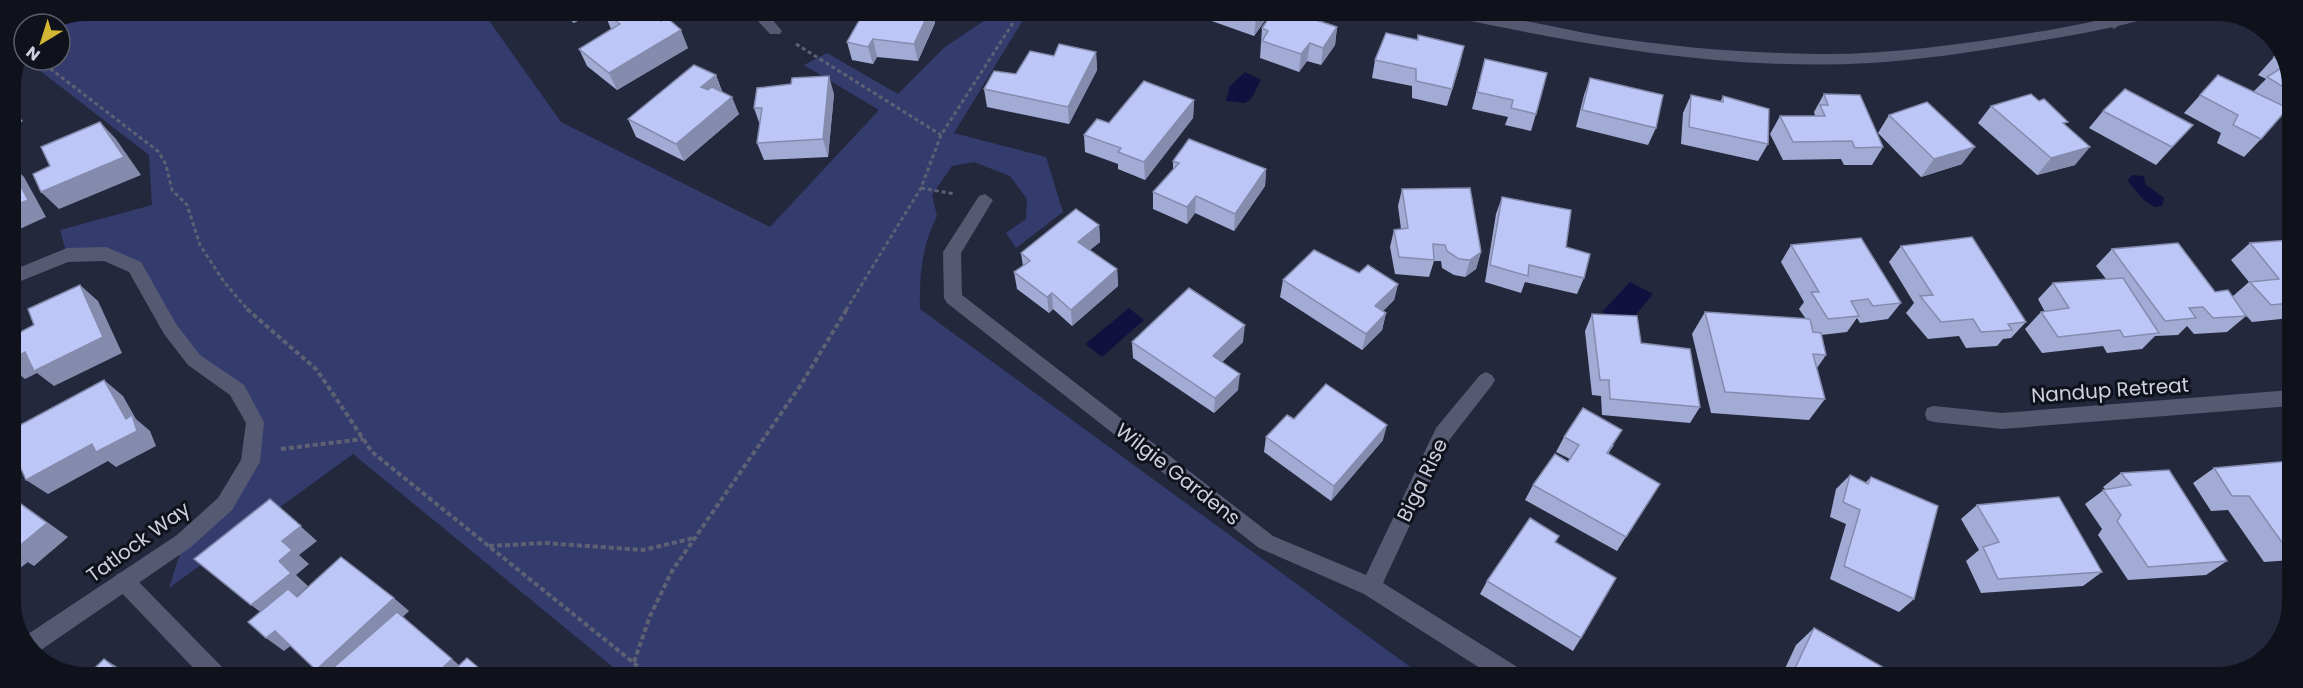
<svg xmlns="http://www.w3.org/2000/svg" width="2303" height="688" font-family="Poppins,sans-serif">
<rect width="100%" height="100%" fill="#24283d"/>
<path fill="#343c6e" d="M86,11H482L561,122L770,227L879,110L804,65L827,53L898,94L945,47L997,12H1028L954,133L1046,157L1063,212L1016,248L1006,233L1026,219L1027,199L1010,176L974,162L952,166L932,195L937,216C922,245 919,276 920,309L1424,677L624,676L353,454L169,588L184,541L225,504L255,422L237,390L194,360L135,267L106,254L67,255L60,230L152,205L149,155L26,60H60V24H53Z"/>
<g fill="#10113f">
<path d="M1245,72L1261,80L1251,99L1245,103L1226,101L1230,86Z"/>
<path d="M2132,175L2144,176L2145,184L2164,198L2162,206L2155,207C2142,202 2137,190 2127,181Z"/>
<path d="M1630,282L1653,294L1628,324L1616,322L1602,312Z"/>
<path d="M1129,308L1144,320L1102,357L1085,344Z"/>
</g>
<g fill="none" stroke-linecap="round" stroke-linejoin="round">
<g stroke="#5d6173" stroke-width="3" stroke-dasharray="4 3" stroke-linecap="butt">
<path d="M796,44L941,135"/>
<path d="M39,60L159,152L166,165L172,190L187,205L200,245L224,282L248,310"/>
<path d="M921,188L955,194"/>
<path d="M846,310L921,188L941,135L1020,12"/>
</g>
<g stroke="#5d6173" stroke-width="4" stroke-dasharray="5 3" stroke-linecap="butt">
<path d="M247,309L317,370L372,452L650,676"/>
<path d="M281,449L363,439"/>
<path d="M489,546L545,543L643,550L694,538"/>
<path d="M634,662L650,616L672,571L800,386L847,309"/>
</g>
<path fill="#555a72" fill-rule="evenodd" d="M124,572L131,574L223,668L226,675H200L117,588L114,581L117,574Z"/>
<g fill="#555a72" fill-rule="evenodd">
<path d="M749,11H765L782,31L780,34H770Z"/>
<path d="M2094,13H2110L2121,24L2114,29Z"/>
<path d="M985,194L993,200L961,253L962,295L1273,536L1366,575L1436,428L1480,375L1486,372L1492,375L1495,380L1492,385L1450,439L1383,583L1522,670L1525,677H1494L1364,594L1259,548L947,303L944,298L943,252L979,196Z"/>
<path d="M106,247L141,262L176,324L200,355L244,385L264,422L260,462L232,510L191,547L35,654L26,648L22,638L177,535L218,498L241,460L246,423L230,395L188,365L164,334L129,272L104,261L68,262L11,285V271L67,248Z"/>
<path d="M2291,390V406L2002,429L1934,422L1927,420L1925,414L1927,408L1934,406L2002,413Z"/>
</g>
<path fill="#555a72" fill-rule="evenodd" d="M1445,12C1497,12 1550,27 1602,36C1672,47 1744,53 1815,54C1896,55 1976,42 2055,29C2090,23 2123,13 2158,13L2156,16C2109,30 2062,37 2014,45C1966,53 1918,60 1870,63C1730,71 1589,46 1452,17Z"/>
</g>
<g fill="#a2abd4">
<path d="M559,11H595L574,23Z"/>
<path d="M858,11L934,12L935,23L918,61L877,57L873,64L852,60L847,42L860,20Z"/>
<path d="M604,12L688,48L617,90L587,66L579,49L611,29Z"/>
<path d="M1192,12H1271L1254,36L1192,14Z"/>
<path d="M1316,15V19L1337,27L1335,45L1321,65L1307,61L1299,72L1260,58L1262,28Z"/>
<path d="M1418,35L1460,64L1447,106L1412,98V86L1372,78L1375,60L1417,40Z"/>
<path d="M1096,52L1097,70L1069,124L987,107L984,89L1054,56Z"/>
<path d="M2281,53L2292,80V120L2283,114L2261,139L2244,157L2217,143L2221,133L2184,113L2218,75L2253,92L2266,79L2258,75L2274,57Z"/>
<path d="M1485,59L1536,114L1531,131L1505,125L1508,117L1472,109Z"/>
<path d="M716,75L722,91L739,114L684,161L636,137L628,119Z"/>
<path d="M1590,78L1656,128L1648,145L1576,127L1584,95Z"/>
<path d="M834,94L828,157L764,160L757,143L760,125L754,108Z"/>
<path d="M1824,94L1883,147L1872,165H1844L1841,159L1783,160L1770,134L1780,116H1814L1815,115L1814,112Z"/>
<path d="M1691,95L1720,102L1723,96L1768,144L1758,161L1681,144L1683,113Z"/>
<path d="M1194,100L1193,118L1145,180L1118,169V164L1085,152L1084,135L1109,123Z"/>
<path d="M1991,106L2065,125L2075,165L2037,175L1978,123Z"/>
<path d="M2103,111L2193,125L2156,165L2089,128Z"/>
<path d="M1889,115L1962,164L1921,177L1878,133Z"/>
<path d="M1173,161L1266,169L1265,186L1234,231L1195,213L1187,224L1153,209V192L1173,170Z"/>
<path d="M1402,189L1481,252L1476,269L1465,277L1454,275L1442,268L1441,261H1434L1429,277L1395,274L1390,247L1394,230L1401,229L1398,206Z"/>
<path d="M1502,197L1584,278L1577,294L1525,282L1521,293L1485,282L1496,214Z"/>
<path d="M1099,225L1100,242L1090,250L1117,269L1118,286L1072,326L1053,309L1049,313L1017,289L1014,272L1023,266L1021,253Z"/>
<path d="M2292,240L2291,318L2252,322L2243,312L2246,316L2227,332L2194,334L2187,326L2178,335L2155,336L2142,349L2107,353L2103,346L2042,353L2025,329L2041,312H2045L2038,299L2053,283L2106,279L2096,266L2112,249L2215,292L2233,296L2249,282L2231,260L2250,243Z"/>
<path d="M1791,245L1901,303L1888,319L1860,323L1857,318L1847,332L1821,335L1826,355L1817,368L1825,399L1809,420L1711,413L1692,334L1705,312L1806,319L1799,309L1804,302L1781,262Z"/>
<path d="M1901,246L2026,322L2011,338L2003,339L1997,346L1966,348L1959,336L1928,339L1906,313L1914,303L1889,262Z"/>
<path d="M1359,273L1398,284L1394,300L1383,311L1386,313L1382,330L1362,350L1280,297L1283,280Z"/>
<path d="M1592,314L1641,343L1700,407L1690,423L1602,415L1601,396L1592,395L1585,331Z"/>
<path d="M1132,342H1243L1222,362L1238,390L1214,413L1133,358Z"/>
<path d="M1294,419L1383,440L1331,501L1264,452L1266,437Z"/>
<path d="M1564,437L1614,445L1608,454L1660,484L1617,551L1525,500L1533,485L1568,462L1570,459L1556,452Z"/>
<path d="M2291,461L2290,560L2264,562L2228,510L2211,511L2193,483L2214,468Z"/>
<path d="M2121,473L2227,561L2206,575L2128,580L2098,535L2102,529L2085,504L2105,489L2103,487Z"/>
<path d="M1850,475L1865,483L1871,477L1914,599L1899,612L1830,579L1846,524L1830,517L1836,489Z"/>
<path d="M1977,505L2102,572L2083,586L1981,593L1966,561L1979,550L1961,519Z"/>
<path d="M1555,542L1581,638L1573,651L1480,594L1487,581Z"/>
<path d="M1814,628L1900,677H1781L1796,645Z"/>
</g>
<g fill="#848bad">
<path d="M569,11H595L574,23Z"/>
<path d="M929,12H934L935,23L918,61L914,44Z"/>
<path d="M1260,12H1271L1254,36L1256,18Z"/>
<path d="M1337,27L1335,45L1321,65L1323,48Z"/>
<path d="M681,30L688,48L617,90L609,73Z"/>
<path d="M873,39L877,57L873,64L868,47Z"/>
<path d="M1310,43L1307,61L1299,72L1301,54Z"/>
<path d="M1464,46L1460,64L1447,106L1452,89Z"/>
<path d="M1096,52L1097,70L1069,124L1068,107Z"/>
<path d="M716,75L722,93L708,104L701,87Z"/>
<path d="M829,76L834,94L828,157L823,139Z"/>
<path d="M732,97L739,114L684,161L676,144Z"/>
<path d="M1194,100L1193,118L1145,180L1144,162Z"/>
<path d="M11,108L23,121L11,128Z"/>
<path d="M100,122L116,139L141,175L59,209L41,192Z"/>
<path d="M1975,147L1962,164L1921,177L1934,159Z"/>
<path d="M2090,147L2075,165L2037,175L2051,158Z"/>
<path d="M11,164L24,177L46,217L11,233Z"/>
<path d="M1266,169L1265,186L1234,231L1235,214Z"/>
<path d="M1196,196L1195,213L1187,224V207Z"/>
<path d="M1099,225L1100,242L1079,258L1078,242Z"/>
<path d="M1481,252L1476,269L1465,277L1470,260Z"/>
<path d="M1117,269L1118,286L1072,326L1071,310Z"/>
<path d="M1398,284L1394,300L1371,322L1375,306Z"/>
<path d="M80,285L98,301L122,353L54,386L37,373L25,379L11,368V360Z"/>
<path d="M1052,293L1053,309L1049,313L1047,297Z"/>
<path d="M1386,313L1382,330L1362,350L1366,334Z"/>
<path d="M1245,325L1243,342L1212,372L1213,356Z"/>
<path d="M1240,374L1238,390L1214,413L1215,398Z"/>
<path d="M104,380L123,396L136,419L150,431L156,446L116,467L108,461L48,494L26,480L126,419Z"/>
<path d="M1387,425L1383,440L1331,501L1334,486Z"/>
<path d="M11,496L68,537L34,566L12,552Z"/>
<path d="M270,499L317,541L299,555L309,564L296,575L308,586L297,596L305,602L270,619L251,605L279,561L282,541Z"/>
<path d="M11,551L28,562L11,575Z"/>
<path d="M394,598L409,611L341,675H323L316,670Z"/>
<path d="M275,631L293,644L284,651L266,638Z"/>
<path d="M104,659L126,672L130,675H124Z"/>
<path d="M452,659L467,672L463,675H435Z"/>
</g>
<g fill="#bcc7f7" stroke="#848bad" stroke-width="1.5">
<path d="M605,11H647L661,21L666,17L681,30L609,73L579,49L620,24L604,12Z"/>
<path d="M859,11L929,12L914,44L873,39L868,47L847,42L864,12Z"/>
<path d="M1238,12H1260L1256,18Z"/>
<path d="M1273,12H1306L1316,15L1313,19L1337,27L1323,48L1310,43L1301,54L1262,41L1268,31L1262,28Z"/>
<path d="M1386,33L1418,40V35L1464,46L1452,89L1416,81V69L1375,60Z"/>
<path d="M1059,44L1096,52L1068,107L984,89L994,71L1016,74L1030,51L1054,56Z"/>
<path d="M2281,53L2285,62L2274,57Z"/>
<path d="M1485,59L1547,73L1536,114L1511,108L1513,100L1477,92Z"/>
<path d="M694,65L716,75L701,87L708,90L712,87L732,97L676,144L628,119Z"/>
<path d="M2286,65L2292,80V92L2267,77Z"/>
<path d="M2218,75L2288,108L2261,139L2233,125L2238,115L2200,95Z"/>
<path d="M829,76L823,139L757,143L762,108H754L757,88L791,84L792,78Z"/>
<path d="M1590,78L1663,95L1656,128L1582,110Z"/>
<path d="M1144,81L1194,100L1144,162L1118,152L1121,148L1084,135L1097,119L1109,123Z"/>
<path d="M2125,89L2193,125L2172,147L2103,111Z"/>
<path d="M1824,94L1860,95L1883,147L1855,148L1852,141L1793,142L1780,116H1825L1820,105H1828Z"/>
<path d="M2031,94L2039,101L2044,99L2068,122L2063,123L2090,147L2051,158L1991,106Z"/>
<path d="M1691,95L1723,102V96L1769,109L1768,144L1689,127Z"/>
<path d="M1927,102L1975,147L1934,159L1889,115Z"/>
<path d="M100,122L124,157L41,192L33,174L50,166L41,147Z"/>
<path d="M1189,139L1266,169L1235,214L1196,196L1187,207L1153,192L1179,163L1173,161Z"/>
<path d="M11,168L28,200L11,207Z"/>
<path d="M1470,188L1481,252L1470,260L1459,259L1447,251L1445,245L1433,244L1434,260L1399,257L1394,230L1408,228L1402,189Z"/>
<path d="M1502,197L1571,210L1566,247L1590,254L1584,278L1529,265L1528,276L1490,265Z"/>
<path d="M1076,209L1099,225L1078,242L1117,269L1071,310L1052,293L1047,297L1014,272L1030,261L1021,253Z"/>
<path d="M1972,237L2026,322L2008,324L2012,330L1981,332L1973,319L1941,322L1920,296L1933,295L1901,246Z"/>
<path d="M1861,238L1901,303L1873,306L1868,299L1851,301L1859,316L1828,319L1811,292H1819L1791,245Z"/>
<path d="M2292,240L2291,303L2271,305L2250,282L2279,279L2250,243Z"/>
<path d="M2178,243L2215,292L2228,290L2246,316L2213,318L2203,307L2189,308L2196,318L2165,321L2112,249Z"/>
<path d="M1314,250L1359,273L1368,265L1398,284L1375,306L1386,313L1366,334L1283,280Z"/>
<path d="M2123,278L2159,333L2124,337L2120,330L2058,337L2041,312L2069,308L2053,283Z"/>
<path d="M80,285L103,337L34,371L25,352L11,360V337L34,325L28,309Z"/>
<path d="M1189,288L1245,325L1213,356L1240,374L1215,398L1132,342Z"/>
<path d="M1705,312L1810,319L1813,332L1821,333L1826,355L1813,354L1825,399L1725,392Z"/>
<path d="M1592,314L1637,316L1641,343L1690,349L1700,407L1610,399L1609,380H1600Z"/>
<path d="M104,380L126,419L132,415L137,431L96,452L92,444L26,480L11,446V430Z"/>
<path d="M1326,384L1387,425L1334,486L1266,437L1287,415L1294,419Z"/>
<path d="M1583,408L1622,430L1607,453L1660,484L1626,537L1533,485L1555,454L1568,462L1579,445L1564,437Z"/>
<path d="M2291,461L2290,548H2286L2249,496H2232L2214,468Z"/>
<path d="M2169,470L2227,561L2148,567L2117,521L2121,515L2103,490L2131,485L2121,473Z"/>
<path d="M1850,475L1868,484L1871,477L1938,506L1914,599L1844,566L1860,510L1843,502Z"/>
<path d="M11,497L47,523L12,552L11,551Z"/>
<path d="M2059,497L2102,572L1998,579L1983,547L1999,542L1977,505Z"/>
<path d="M270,499L301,526L282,541L292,550L279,561L291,573L251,605L194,559Z"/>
<path d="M1530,518L1559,536L1555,542L1616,578L1581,638L1487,581Z"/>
<path d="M341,557L394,598L316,670L275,631L266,638L248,622L288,589L297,597Z"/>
<path d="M397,612L452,659L435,675H325Z"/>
<path d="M1814,628L1900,677H1791Z"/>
<path d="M467,658L487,675H449Z"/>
<path d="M104,659L124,675H88Z"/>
</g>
<g text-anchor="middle" stroke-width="6" stroke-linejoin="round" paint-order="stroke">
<g font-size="20" fill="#cdd1df" stroke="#10121b">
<text transform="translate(2110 390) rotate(-4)" y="7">Nandup Retreat</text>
<text transform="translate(1178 474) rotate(38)" y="7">Wilgie Gardens</text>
<text transform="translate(1422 480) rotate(-64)" y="7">Biga Rise</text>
<text transform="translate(138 542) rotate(-36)" y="7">Tatlock Way</text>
</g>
</g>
<path d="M0 0H2303V688H0ZM86 21H2217A65 65 0 0 1 2282 86V602A65 65 0 0 1 2217 667H86A65 65 0 0 1 21 602V86A65 65 0 0 1 86 21Z" fill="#10121b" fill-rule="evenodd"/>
<g transform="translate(42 42) rotate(218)"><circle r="28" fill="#10121b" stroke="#5c5e69" stroke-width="1.5"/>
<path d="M0-4.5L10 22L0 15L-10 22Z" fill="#d4b635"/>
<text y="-9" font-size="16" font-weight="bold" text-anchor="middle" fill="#cdd1df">N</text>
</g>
</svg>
